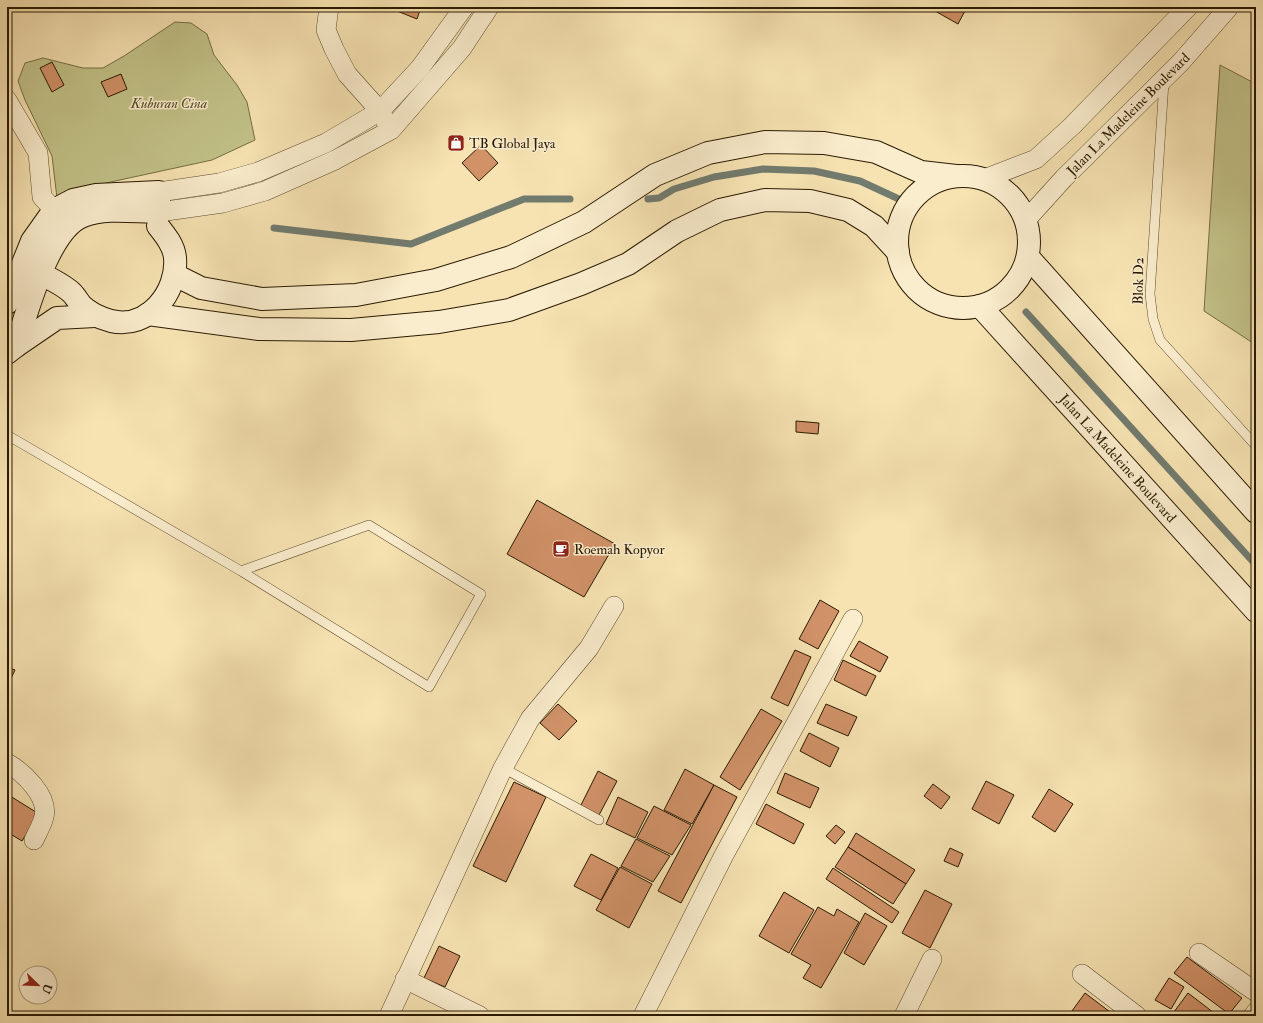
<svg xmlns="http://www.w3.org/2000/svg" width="1263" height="1023" font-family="'IM FELL Double Pica',serif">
<rect width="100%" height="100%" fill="#f7e3b2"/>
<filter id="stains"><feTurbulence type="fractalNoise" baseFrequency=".005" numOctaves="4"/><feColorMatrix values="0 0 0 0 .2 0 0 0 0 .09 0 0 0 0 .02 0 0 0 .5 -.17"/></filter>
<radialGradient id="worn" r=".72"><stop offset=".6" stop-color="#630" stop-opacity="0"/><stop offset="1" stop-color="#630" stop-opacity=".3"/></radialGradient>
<g fill="#c2c288" stroke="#766e45">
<path d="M175,22L191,23L207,34L214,55L237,85L247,102L255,140L212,160L106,183L57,198L52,156L25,100L18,81L25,63L43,58L83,68H103L124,56Z"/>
<path d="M1220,65L1256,84V345L1204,311Z"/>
</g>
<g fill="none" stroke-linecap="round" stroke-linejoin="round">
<g stroke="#717b6e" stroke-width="7">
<path d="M648,199L659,198L674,189L714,177L763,169L814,171L860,181L901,200"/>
<path d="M274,228L411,244L524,199H570"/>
<path d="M1026,312L1256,565"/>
</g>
</g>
<g fill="#d19268" stroke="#2a1a02">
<path d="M387,7H421L417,19Z"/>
<path d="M928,7H967L958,24Z"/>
<path d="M52,62L64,85L52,92L40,68Z"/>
<path d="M121,74L127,89L108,97L101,82Z"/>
<path d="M481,145L498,163L479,181L462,163Z"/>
<path d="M796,421L819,423L818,434L796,432Z"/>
<path d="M537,500L615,544L584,597L507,554Z"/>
<path d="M820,600L839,611L818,649L799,639Z"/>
<path d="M859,641L888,657L880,672L850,656Z"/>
<path d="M795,650L811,657L788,706L771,698Z"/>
<path d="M843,660L876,676L866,696L834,680Z"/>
<path d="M7,667L15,670L7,687Z"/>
<path d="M558,704L577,721L559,740L540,723Z"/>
<path d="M826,704L857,717L848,736L817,723Z"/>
<path d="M761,709L782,721L740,790L720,777Z"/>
<path d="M809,733L839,748L830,767L800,751Z"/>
<path d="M685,769L714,785L692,824L664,810Z"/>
<path d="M598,771L617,781L598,817L580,807Z"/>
<path d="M785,773L819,788L810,808L777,793Z"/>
<path d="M986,781L1014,795L999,824L972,809Z"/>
<path d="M514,782L546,797L506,882L473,866Z"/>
<path d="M933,784L950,797L941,809L924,796Z"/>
<path d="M714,785L737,797L681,903L658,891Z"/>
<path d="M1049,789L1073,804L1055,832L1032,817Z"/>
<path d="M7,794L39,814L22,841L7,832Z"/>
<path d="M618,797L648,812L635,838L606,824Z"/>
<path d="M766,804L804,824L794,844L756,824Z"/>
<path d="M654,806L691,825L672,855L637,838Z"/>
<path d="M836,825L845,832L835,844L826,836Z"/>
<path d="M856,833L915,870L906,884L848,847Z"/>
<path d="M636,839L670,856L653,882L621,866Z"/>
<path d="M848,847L906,884L893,904L835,867Z"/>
<path d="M950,848L963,854L958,867L944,861Z"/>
<path d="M591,854L618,868L601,900L574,886Z"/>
<path d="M620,867L652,884L629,928L596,910Z"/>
<path d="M833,868L899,912L892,923L826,879Z"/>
<path d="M925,890L952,904L930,948L902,933Z"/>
<path d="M784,892L814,910L789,953L759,936Z"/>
<path d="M818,907L834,916L837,909L859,922L821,988L803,978L811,965L791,954Z"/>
<path d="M865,913L887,926L864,965L844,953Z"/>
<path d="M439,946L460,956L445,987L424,978Z"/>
<path d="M1187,957L1242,998L1229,1014L1174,973Z"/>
<path d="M1169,978L1184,987L1171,1009L1155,1000Z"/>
<path d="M1085,993L1114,1015L1113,1016H1079L1072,1011Z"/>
<path d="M1188,993L1218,1016H1171Z"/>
</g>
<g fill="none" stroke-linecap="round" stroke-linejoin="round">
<g stroke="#5d4c2e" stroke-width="10">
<g id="lane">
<path d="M1164,82L1150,294L1153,319L1160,340L1256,446"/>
<path d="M7,435L241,571L429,687L481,594L369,525L241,571"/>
<path d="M503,768L599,820"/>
</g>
</g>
<g stroke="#5d4c2e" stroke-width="20">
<g id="street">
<path d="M329,7L326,30L334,49L347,74L380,111L386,122"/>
<path d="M7,100L38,153L42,197L54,210"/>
<path d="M984,179L1036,159L1072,126L1188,7"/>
<path d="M159,192L219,183L258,172L326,143L380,111L420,68L464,7"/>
<path d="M1026,220L1064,178L1181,62L1229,7"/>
<path d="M158,226L159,212L223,203L265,191L335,160L391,130L462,48L489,7"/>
<path d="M7,763C23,772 49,796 44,817C42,825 37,833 34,840"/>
<path d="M1199,953L1256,992"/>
<path d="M1082,974L1137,1016"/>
<path d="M405,979L480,1016"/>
<path d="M389,1016L503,768L530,719L589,648L614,606"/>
<path d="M643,1016L724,855L853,619"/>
<path d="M904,1016L932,959"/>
<path d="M1253,1016L1256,1012"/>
</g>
</g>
<g stroke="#2a1a02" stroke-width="24">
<g id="secondary">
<circle cx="963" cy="242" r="66"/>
<path d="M1028,257L1256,512"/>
<path d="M40,273C50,279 64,285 72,293C75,296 78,301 81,305C89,313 100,318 111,321C148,330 178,292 175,258C174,246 166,236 158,226"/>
<path d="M175,275L201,288L262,299L356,295L436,280L511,257L584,222L655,175L708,153L765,142L824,143L876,152L921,172L956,176"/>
<path d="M7,303L32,241L54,210L73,200L96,195L159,192V212C134,212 106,207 83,216C48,229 27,313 16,346L7,353"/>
<path d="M980,306L1256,611"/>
<path d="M148,314L259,329L351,330L439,322L509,310L581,284L628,264L677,231L720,210L765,200L810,201L848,210L874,226L898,252"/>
<path d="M16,346L57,318L95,316"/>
</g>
</g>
<use href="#lane" stroke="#faedcd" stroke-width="9"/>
<use href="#street" stroke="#faedcd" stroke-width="19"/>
<use href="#secondary" stroke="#faedcd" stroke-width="22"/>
</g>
<defs>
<g id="shop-square" transform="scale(0.9)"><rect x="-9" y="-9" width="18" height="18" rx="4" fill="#8f2418" stroke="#faedcd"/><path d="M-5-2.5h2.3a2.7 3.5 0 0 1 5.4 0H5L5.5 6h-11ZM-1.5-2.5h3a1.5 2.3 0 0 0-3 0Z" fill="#fff"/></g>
<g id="cafe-square" transform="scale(0.9)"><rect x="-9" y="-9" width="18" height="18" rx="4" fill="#8f2418" stroke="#faedcd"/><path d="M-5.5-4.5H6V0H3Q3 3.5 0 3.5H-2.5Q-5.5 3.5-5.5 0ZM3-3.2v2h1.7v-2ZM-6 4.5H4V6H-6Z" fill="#fff"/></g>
</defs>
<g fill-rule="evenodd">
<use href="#shop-square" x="456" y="143"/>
<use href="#cafe-square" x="561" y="549"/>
</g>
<g text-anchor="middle" stroke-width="3" stroke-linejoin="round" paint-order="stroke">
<g font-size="14" font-style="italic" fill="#584c2a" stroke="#faedcd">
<text x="169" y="108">Kuburan Cina</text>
</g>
<g font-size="14" fill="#2a1a02" stroke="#faedcd">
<text transform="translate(1128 114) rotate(-45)" y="5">Jalan La Madeleine Boulevard</text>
<text transform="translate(1138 281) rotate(-89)" y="5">Blok D2</text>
<text transform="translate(1118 458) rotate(48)" y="5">Jalan La Madeleine Boulevard</text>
</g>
<g font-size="14" fill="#2a1a02" stroke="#faedcd" text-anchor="start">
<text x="469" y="148">TB Global Jaya</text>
<text x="574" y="554">Roemah Kopyor</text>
</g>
</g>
<rect width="1263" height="1023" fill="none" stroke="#f7e3b2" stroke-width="24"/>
<rect x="8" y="8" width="1247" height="1007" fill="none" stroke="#2a1a02" stroke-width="2"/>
<rect x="12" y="12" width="1239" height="999" fill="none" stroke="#2a1a02"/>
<g transform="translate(38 985) rotate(113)"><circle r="19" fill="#faedcd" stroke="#a7997c"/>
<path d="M0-3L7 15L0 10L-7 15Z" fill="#8f2418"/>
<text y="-6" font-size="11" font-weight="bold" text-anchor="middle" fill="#2a1a02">U</text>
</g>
<rect width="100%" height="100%" filter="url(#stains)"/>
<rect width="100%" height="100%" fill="url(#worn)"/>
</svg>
